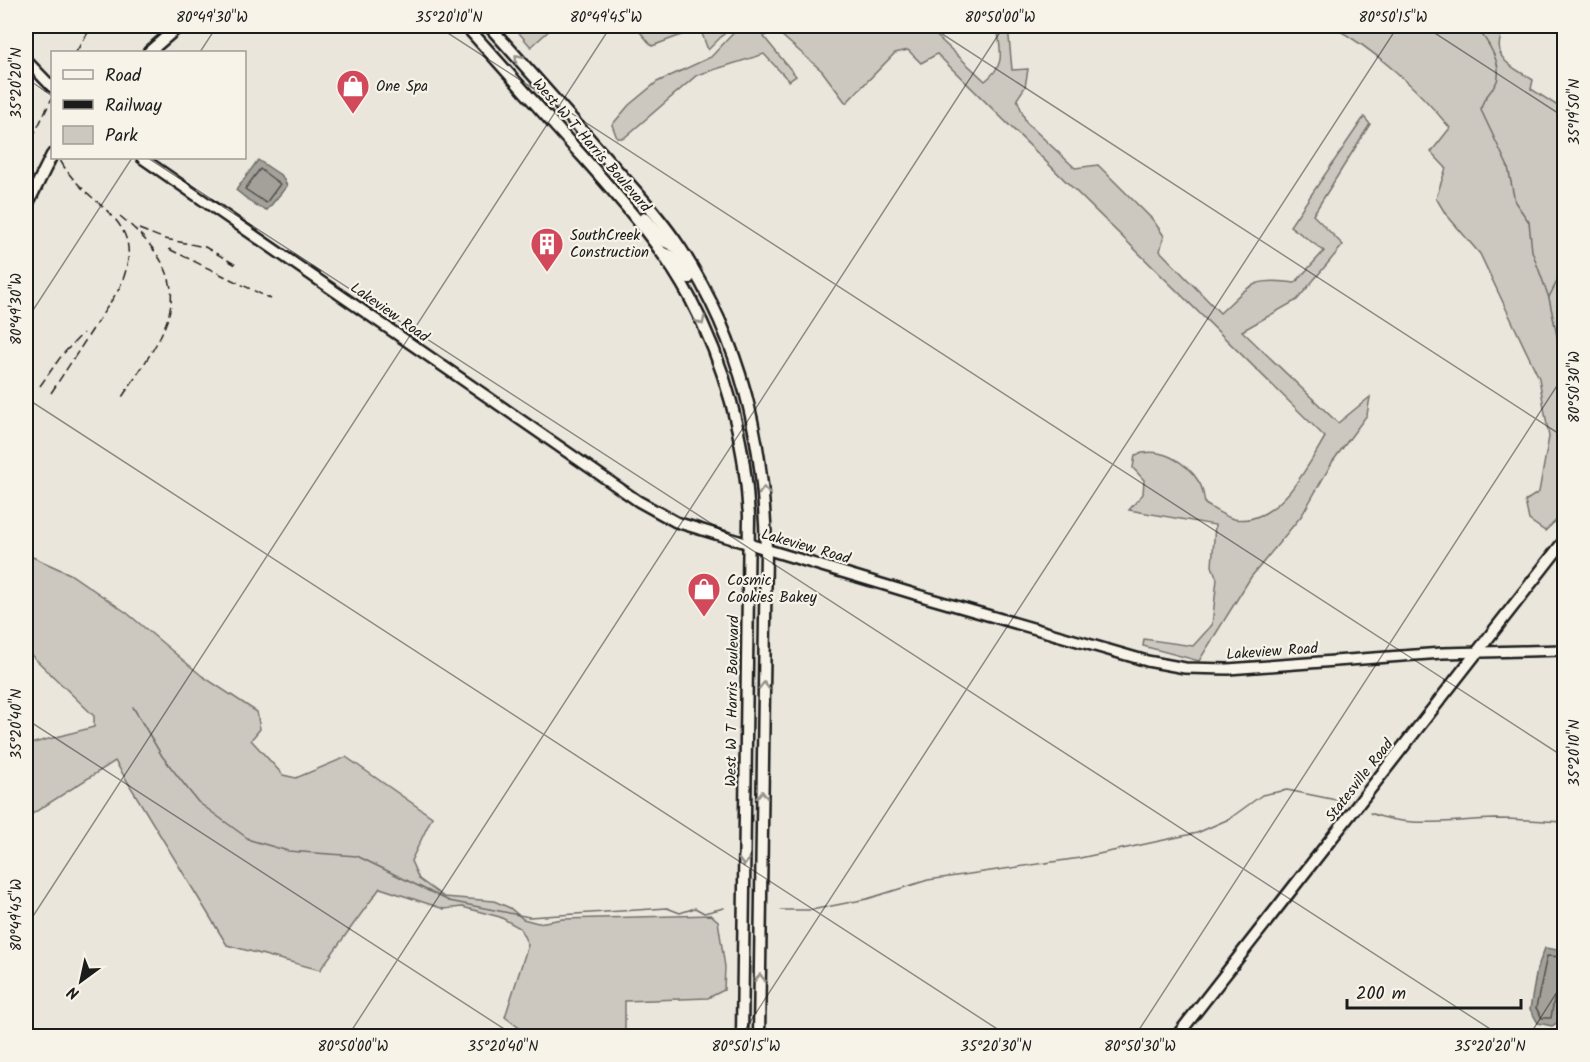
<svg xmlns="http://www.w3.org/2000/svg" width="1590" height="1062" font-family="Kalam,sans-serif">
<rect width="100%" height="100%" fill="#eae6dc"/>
<filter id="ink" filterUnits="userSpaceOnUse"><feTurbulence type="fractalNoise" baseFrequency=".0167" numOctaves="2"/><feDisplacementMap in="SourceGraphic" scale="12" xChannelSelector="R" yChannelSelector="G"/><feConvolveMatrix kernelMatrix="1 2 1 2 8 2 1 2 1" color-interpolation-filters="sRGB"/></filter>
<g filter="url(#ink)">
<g fill="#ccc8c0" stroke="#74726e" stroke-width="1.5">
<path d="M513,26H554L531,47Z"/>
<path d="M635,26H732L708,50L700,28L652,46Z"/>
<path d="M740,26H926L985,81C1007,64 1000,51 997,26H1008L1012,70L1028,69L1025,87L1017,99L1026,122L1075,168L1098,165L1153,220L1164,236L1160,251L1220,313C1250,285 1252,277 1295,283L1324,251L1290,226L1364,117L1370,124L1313,215L1343,245L1297,300L1242,331L1338,423L1370,397L1367,415L1333,461L1302,515L1251,577L1199,661L1143,646L1144,639L1193,646L1212,625L1217,579L1212,566L1215,525L1129,510L1143,494L1144,480L1133,468L1135,455C1159,446 1186,461 1199,482C1203,488 1204,497 1205,504C1214,509 1225,517 1234,519C1278,526 1306,469 1325,437L937,54L921,63L908,50L895,53L846,103L822,71L772,27L764,37L796,76L789,81L764,54L697,75L624,138H617L612,125L629,105L657,82L711,57Z"/>
<path d="M1331,26H1505C1489,58 1508,64 1533,80L1531,89L1564,110V513L1545,531L1529,520L1525,501L1539,492L1549,437L1539,378L1480,254L1445,213L1436,198L1446,168L1431,152L1450,128C1418,89 1375,49 1331,26Z"/>
<path d="M26,554L70,574L127,613L202,676L257,712L260,729L251,740L283,775L296,778L346,757L432,817L411,861L419,879L444,897L494,901L510,908L523,919L538,923L563,919L711,915L718,921L725,967L724,990L708,998L625,1001V1036H530L505,1017L528,945L520,928L500,917L462,907L444,909L380,888L320,970L227,945L115,761L26,818V745L94,727V716L26,650Z"/>
</g>
<g fill="#a3a19a" stroke="#6d6c68" stroke-width="1.5">
<path d="M258,160L282,176L287,186L267,210L256,206L236,190Z"/>
<path d="M1545,948L1564,951C1565,977 1563,999 1557,1023L1552,1026L1538,1023L1530,1009L1537,969Z"/>
</g>
<g fill="none" stroke-linecap="round" stroke-linejoin="round">
<g stroke="#52514e" stroke-width="1.5">
<path d="M260,169L280,184L266,203L245,189Z"/>
<path d="M1564,957L1547,956L1536,1008L1542,1018H1551L1554,999L1558,992L1564,991"/>
</g>
<g stroke="#6d6c68" stroke-width="1.5">
<path d="M1474,26C1486,37 1503,64 1497,81C1492,93 1482,97 1481,110L1508,167L1515,202L1529,222L1532,251L1549,298L1560,350L1564,388"/>
<path d="M1549,297L1564,268"/>
<path d="M133,707L162,756L198,802L250,840L288,851L357,856L449,901L529,917L667,908L680,913L695,908L704,913L724,908"/>
<path d="M1370,813C1411,829 1452,820 1495,819C1518,819 1541,821 1564,822"/>
<path d="M781,910H811L867,899L928,880L1080,858L1197,833L1229,819L1262,795L1287,790L1346,802"/>
</g>
<g stroke="#1c1c1c" stroke-width="14">
<g id="secondary">
<path d="M26,60L52,87"/>
<path d="M142,158L638,501L676,522L928,598L1147,661L1185,668L1228,669L1442,653L1564,650"/>
</g>
</g>
<g stroke="#1c1c1c" stroke-width="15">
<g id="primary">
<path d="M466,26C505,69 544,114 584,158C623,202 662,246 690,298C726,366 745,440 749,516L742,1036"/>
<path d="M489,26C526,67 563,109 600,151C628,183 658,214 681,249C742,344 764,440 766,551L759,1036"/>
<path d="M149,52L179,26"/>
<path d="M26,207L52,155"/>
<path d="M645,218L666,242L680,249"/>
<path d="M663,253L675,257L689,278"/>
<path d="M1177,1036L1564,541"/>
</g>
</g>
<use href="#secondary" stroke="#f7f3e8" stroke-width="9"/>
<use href="#primary" stroke="#f7f3e8" stroke-width="10"/>
<g stroke="#1c1c1c" stroke-width="1.5" stroke-dasharray="9 4.5" stroke-linecap="butt">
<path d="M76,52L92,26"/>
<path d="M26,151L52,98"/>
<path d="M120,216C204,286 171,324 120,400"/>
<path d="M139,229L165,239L205,247L236,265"/>
<path d="M169,249L271,299"/>
<path d="M40,386L62,355L83,333"/>
<path d="M51,393L119,289C153,215 85,210 59,158"/>
</g>
</g>
<defs><path id="oneway-chevron" d="M-2-3.5L2.5 0L-2 3.5" fill="none" stroke-width="1.6" stroke-linecap="round" stroke-linejoin="round" transform="scale(1.5)"/></defs>
<g stroke="#94928c">
<use href="#oneway-chevron" transform="translate(518 58) rotate(-132)"/>
<use href="#oneway-chevron" transform="translate(701 321) rotate(65)"/>
<use href="#oneway-chevron" transform="translate(764 491) rotate(-93)"/>
<use href="#oneway-chevron" transform="translate(764 686) rotate(-89)"/>
<use href="#oneway-chevron" transform="translate(762 795) rotate(-89)"/>
<use href="#oneway-chevron" transform="translate(744 862) rotate(91)"/>
<use href="#oneway-chevron" transform="translate(760 978) rotate(-89)"/>
</g>
</g>
<path fill="none" stroke="#1c1c1c" stroke-width="1.5" stroke-opacity="0.45" d="M437,26L1564,757M930,26L1564,437M1424,26L1564,117M200,52L217,26M26,78L52,96M148,158L1501,1036M26,321L132,158M26,398L1008,1036M26,719L515,1036M26,927L611,26M348,1036L1004,26M741,1036L1398,26M1135,1036L1564,375M1529,1036L1564,981"/>
<defs>
<g id="shop-pin" transform="scale(1.725)"><path d="M0 17L-7.5 6A9.5 9.5 0 1 1 7.5 6Z" fill="#d1495b" stroke="#f7f3e8"/><path d="M-5-2.5h2.3a2.7 3.5 0 0 1 5.4 0H5L5.5 6h-11ZM-1.5-2.5h3a1.5 2.3 0 0 0-3 0Z" fill="#fff"/></g>
<g id="building-pin" transform="scale(1.725)"><path d="M0 17L-7.5 6A9.5 9.5 0 1 1 7.5 6Z" fill="#d1495b" stroke="#f7f3e8"/><path d="M-4-6H4V6H1V3H-1V6H-4ZM-2.5-4.3h1.7v1.8h-1.7ZM.8-4.3h1.7v1.8H.8ZM-2.5-1h1.7V.8h-1.7ZM.8-1h1.7V.8H.8Z" fill="#fff"/></g>
</defs>
<g fill-rule="evenodd">
<use href="#shop-pin" x="353" y="86"/>
<use href="#building-pin" x="547" y="244"/>
<use href="#shop-pin" x="704" y="589"/>
</g>
<g text-anchor="middle" stroke-width="4.5" stroke-linejoin="round" paint-order="stroke">
<g font-size="15" fill="#1c1c1c" stroke="#f7f3e8" text-anchor="start">
<text x="376" y="91">One Spa</text>
<text x="570" y="240">SouthCreek<tspan x="570" dy="17">Construction</tspan></text>
<text x="727" y="585">Cosmic<tspan x="727" dy="17">Cookies Bakey</tspan></text>
</g>
<g font-size="15" fill="#1c1c1c" stroke="#f7f3e8">
<text transform="translate(592 145) rotate(49)" y="5">West W T Harris Boulevard</text>
<text transform="translate(390 312) rotate(35)" y="5">Lakeview Road</text>
<text transform="translate(806 546) rotate(16)" y="5">Lakeview Road</text>
<text transform="translate(1272 651) rotate(-4)" y="5">Lakeview Road</text>
<text transform="translate(732 701) rotate(-89)" y="5">West W T Harris Boulevard</text>
<text transform="translate(1359 780) rotate(-52)" y="5">Statesville Road</text>
</g>
</g>
<rect width="1590" height="1062" fill="none" stroke="#f7f3e8" stroke-width="66"/>
<rect x="51" y="51" width="195" height="108" fill="#f7f3e8" stroke="#9f9d96" stroke-width="1.5"/>
<rect x="63" y="70" width="30" height="9" fill="#f7f3e8" stroke="#9f9d96" stroke-width="1.5"/>
<text x="105" y="81" font-size="18" fill="#1c1c1c">Road</text>
<rect x="63" y="100" width="30" height="9" fill="#1c1c1c" stroke="#9f9d96" stroke-width="1.5"/>
<text x="105" y="111" font-size="18" fill="#1c1c1c">Railway</text>
<rect x="63" y="126" width="30" height="18" fill="#ccc8c0" stroke="#9f9d96" stroke-width="1.5"/>
<text x="105" y="141" font-size="18" fill="#1c1c1c">Park</text>
<g transform="translate(81 981) rotate(213)" stroke="#f7f3e8" stroke-width="4.5" paint-order="stroke">
<path d="M0-4.5L10 22L0 15L-10 22Z" fill="#1c1c1c"/>
<text y="-9" font-size="16" font-weight="bold" text-anchor="middle" fill="#1c1c1c">N</text>
</g>
<path d="M1347 999v9h174v-9" fill="none" stroke="#1c1c1c" stroke-width="3"/>
<text x="1356" y="999" font-size="18" fill="#1c1c1c" stroke="#f7f3e8" stroke-width="4.5" paint-order="stroke">200 m</text>
<rect x="33" y="33" width="1524" height="996" fill="none" stroke="#1c1c1c" stroke-width="2"/>
<g font-size="15" text-anchor="middle" fill="#1c1c1c">
<text x="212" y="22">80°49'30"W</text>
<text x="449" y="22">35°20'10"N</text>
<text x="606" y="22">80°49'45"W</text>
<text x="1000" y="22">80°50'00"W</text>
<text x="1393" y="22">80°50'15"W</text>
<text transform="translate(16 83) rotate(-90)" y="5">35°20'20"N</text>
<text transform="translate(1574 112) rotate(-90)" y="5">35°19'50"N</text>
<text transform="translate(16 309) rotate(-90)" y="5">80°49'30"W</text>
<text transform="translate(1574 387) rotate(-90)" y="5">80°50'30"W</text>
<text transform="translate(16 724) rotate(-90)" y="5">35°20'40"N</text>
<text transform="translate(1574 753) rotate(-90)" y="5">35°20'10"N</text>
<text transform="translate(16 915) rotate(-90)" y="5">80°49'45"W</text>
<text x="353" y="1051">80°50'00"W</text>
<text x="503" y="1051">35°20'40"N</text>
<text x="746" y="1051">80°50'15"W</text>
<text x="996" y="1051">35°20'30"N</text>
<text x="1140" y="1051">80°50'30"W</text>
<text x="1490" y="1051">35°20'20"N</text>
</g>
</svg>
